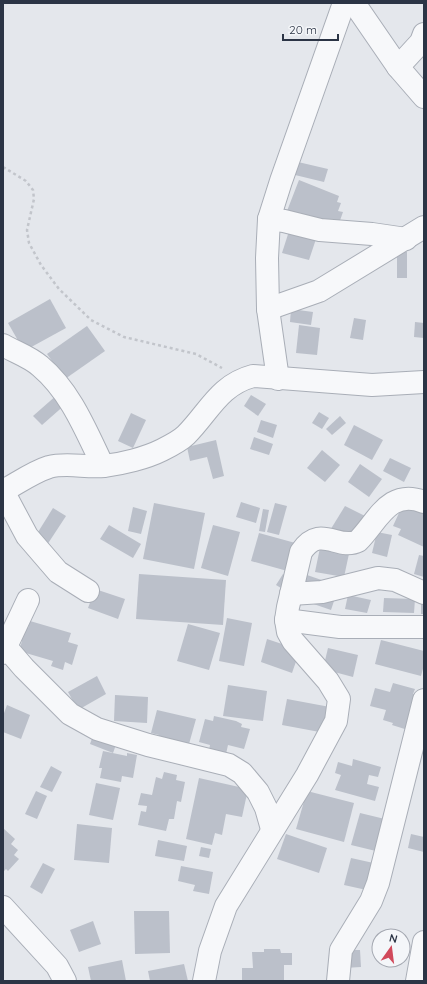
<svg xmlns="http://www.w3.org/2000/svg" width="427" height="984" font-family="Quicksand,sans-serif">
<rect width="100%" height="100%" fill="#e4e7ec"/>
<g fill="#bbc0ca">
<path d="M298,162L328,169L324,182L295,175Z"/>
<path d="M299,180L339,196L337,202L341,203L338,211L343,212L338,226L309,215L308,219L287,211Z"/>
<path d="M290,228L317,236L309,260L282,253Z"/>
<rect x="397" y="252" width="10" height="26"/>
<path d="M50,299L66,328L24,351L8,323Z"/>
<path d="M291,309L313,312L311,325L290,322Z"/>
<path d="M354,318L366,320L363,340L350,338Z"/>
<path d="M415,322L424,323V338L414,337Z"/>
<path d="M299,325L320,328L317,355L296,353Z"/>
<path d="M87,326L105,351L65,379L47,354Z"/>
<path d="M58,394L67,403L42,425L33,416Z"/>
<path d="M251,395L266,404L258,416L244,406Z"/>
<path d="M319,412L329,418L322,429L312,423Z"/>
<path d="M131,413L146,420L133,448L118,441Z"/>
<path d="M340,416L346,423L332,435L326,429Z"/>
<path d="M261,420L277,425L273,438L257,432Z"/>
<path d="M354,425L383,440L372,460L344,445Z"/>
<path d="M254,437L273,444L269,455L250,449Z"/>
<path d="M216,440L224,476L213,479L207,457L190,461L187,447Z"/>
<path d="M322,450L340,465L325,482L307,468Z"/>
<path d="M390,458L411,468L404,482L383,471Z"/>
<path d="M360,464L382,479L369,497L348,482Z"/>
<path d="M241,502L260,508L256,523L236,517Z"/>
<path d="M404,502L424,511V547L398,535L401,529L393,526Z"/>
<path d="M154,503L205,513L194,569L143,559Z"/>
<path d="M275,503L287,506L279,535L267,532Z"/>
<path d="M345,506L365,516L353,539L329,532Z"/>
<path d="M133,507L147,511L141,534L128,531Z"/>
<path d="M53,508L66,516L47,545L35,537Z"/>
<path d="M263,509L269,510L265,532L259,531Z"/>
<path d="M109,525L141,544L133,558L100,539Z"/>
<path d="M213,525L240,532L228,576L201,568Z"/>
<path d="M377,532L392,535L387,557L372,553Z"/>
<path d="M259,533L299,544L291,572L251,561Z"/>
<path d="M321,543L350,549L344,577L315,572Z"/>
<path d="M419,555L424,556V577L414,574Z"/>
<path d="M139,574L226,580L223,625L136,619Z"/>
<path d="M283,574L288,577L281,588L276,585Z"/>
<path d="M307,575L339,586L331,610L299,599Z"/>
<path d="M95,589L125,599L118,619L88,608Z"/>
<path d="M348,595L371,600L367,613L345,609Z"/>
<rect x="421" y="597" width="3" height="17"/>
<path d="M384,598L415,599L414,613L383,612Z"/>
<path d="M227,618L252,623L244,666L219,661Z"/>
<path d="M30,621L71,633L68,642L78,645L72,665L65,662L63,670L51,666L53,661L19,651L22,641H19L23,626L28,628Z"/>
<path d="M188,624L220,633L209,670L177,661Z"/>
<path d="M267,639L300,650L292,673L261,662Z"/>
<path d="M381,640L424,651V665L421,676L375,664Z"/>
<path d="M328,648L358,655L353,677L323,669Z"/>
<path d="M97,676L106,694L78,710L68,692Z"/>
<path d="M393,683L415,689L413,694L422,696L408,730L392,725L393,723L383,720L386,710L370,706L375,688L390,692Z"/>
<path d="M228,685L267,691L263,721L223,716Z"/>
<path d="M115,695L148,697L147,723L114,721Z"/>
<path d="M287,699L330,707L325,733L282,725Z"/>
<path d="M7,705L30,715L21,739L3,732V716Z"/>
<path d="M157,710L196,719L189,744L158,740L159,735L151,733Z"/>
<path d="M214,716L236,721L242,724L241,727L250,729L244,749L228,745L226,754L209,750L210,745L199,742L205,719L213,721Z"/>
<path d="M94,733L117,742L113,753L90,744Z"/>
<path d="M103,751L127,756V753L137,755L133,778L122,776L121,782L100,778L102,768H99Z"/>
<path d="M353,759L381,767L378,777L369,775L367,784L379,787L375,801L335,790L341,775L335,773L338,762L352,766Z"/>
<path d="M51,766L62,772L52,792L40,787Z"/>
<path d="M164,772L177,775L176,780L185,782L181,802L177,801L174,819H169L166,831L138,825L141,811L146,812L147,806L138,805L141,793L152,795L156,777L162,779Z"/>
<path d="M199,778L248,789L242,817L226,814L222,835L215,833L212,845L186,839Z"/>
<path d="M96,783L120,788L113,820L89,815Z"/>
<path d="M36,791L47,796L37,819L25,814Z"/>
<path d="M307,791L354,803L344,842L296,829Z"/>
<path d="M360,813L389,820L380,852L351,845Z"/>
<path d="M77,824L112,828L109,863L74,860Z"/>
<path d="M3,828L15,839L11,844L18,850L14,855L19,859L8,871L6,869L3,872Z"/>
<path d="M286,834L327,848L319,873L277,859Z"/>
<path d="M411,834L424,837V852L408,848Z"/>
<path d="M158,840L187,846L184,861L155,856Z"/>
<path d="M201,847L211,849L209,858L199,856Z"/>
<path d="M351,858L378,864L371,891L344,885Z"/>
<path d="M43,863L55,869L42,894L30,887Z"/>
<path d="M181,866L213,872L209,894L193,891L195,885L178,881Z"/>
<path d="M134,911H169L170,953L135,954Z"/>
<path d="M93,921L101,944L79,952L70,930Z"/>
<path d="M264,949H280L281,953H292V965H284V981H242V968H253L252,952H264Z"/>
<path d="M343,950H360L361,967L344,968Z"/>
<path d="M122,960L126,981H91L88,967Z"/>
<path d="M184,964L188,981H150L148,971Z"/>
</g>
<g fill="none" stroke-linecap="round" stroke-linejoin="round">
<g stroke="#a9aeb7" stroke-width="24">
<g id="minor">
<path d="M354,3L398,67L424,97"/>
<path d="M398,67L421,42L424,34"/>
<path d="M269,219L284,221L320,230L372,234L406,239"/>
<path d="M268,309L319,291L424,227"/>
<path d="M3,345C15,352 30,357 40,366C71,392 86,431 103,466"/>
<path d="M278,379L268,309L267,258L269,219L281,181L344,3"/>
<path d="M3,491C18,483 33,472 49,467C67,462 86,468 104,466C122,464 146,458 162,450C170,446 180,441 186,435C209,412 219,385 253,376L372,385L424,382"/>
<path d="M3,491L27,536L58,572L88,591"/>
<path d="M291,594L322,592L378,578L395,580L424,593"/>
<path d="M286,620L340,627H424"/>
<path d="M6,647L24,668L70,714L97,729L148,745L229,765L242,773L258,792L266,808L272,829"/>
<path d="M3,653L28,600"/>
<path d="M3,907L57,966L65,981"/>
<path d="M204,981L210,951L226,906L307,775L336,721L339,699L328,681L293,641L288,632L286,620L288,607L301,552C320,523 338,551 358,541C378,521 389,488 424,502"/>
<path d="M338,981L341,950L371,901L378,883L424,700"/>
<path d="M417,981L424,942"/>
</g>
</g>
<path stroke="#c2c5cb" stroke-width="2.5" stroke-dasharray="3 3" stroke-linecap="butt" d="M3,167L26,181L33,190L34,199L27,230L29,243L41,265L59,289L91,320L124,337L196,354L222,368"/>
<use href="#minor" stroke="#f7f8fa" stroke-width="22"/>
</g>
<rect width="427" height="984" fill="none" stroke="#2b3445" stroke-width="8"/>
<g transform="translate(391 948) rotate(14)"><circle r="19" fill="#f4f6f9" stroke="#a4a8b1"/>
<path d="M0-3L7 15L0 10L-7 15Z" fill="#d1495b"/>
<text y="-6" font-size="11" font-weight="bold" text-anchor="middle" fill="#2b3445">N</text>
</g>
<path d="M283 34v6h55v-6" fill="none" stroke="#2b3445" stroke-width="2"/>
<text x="289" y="34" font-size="12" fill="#2b3445" stroke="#f4f6f9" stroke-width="3" paint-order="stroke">20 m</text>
</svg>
